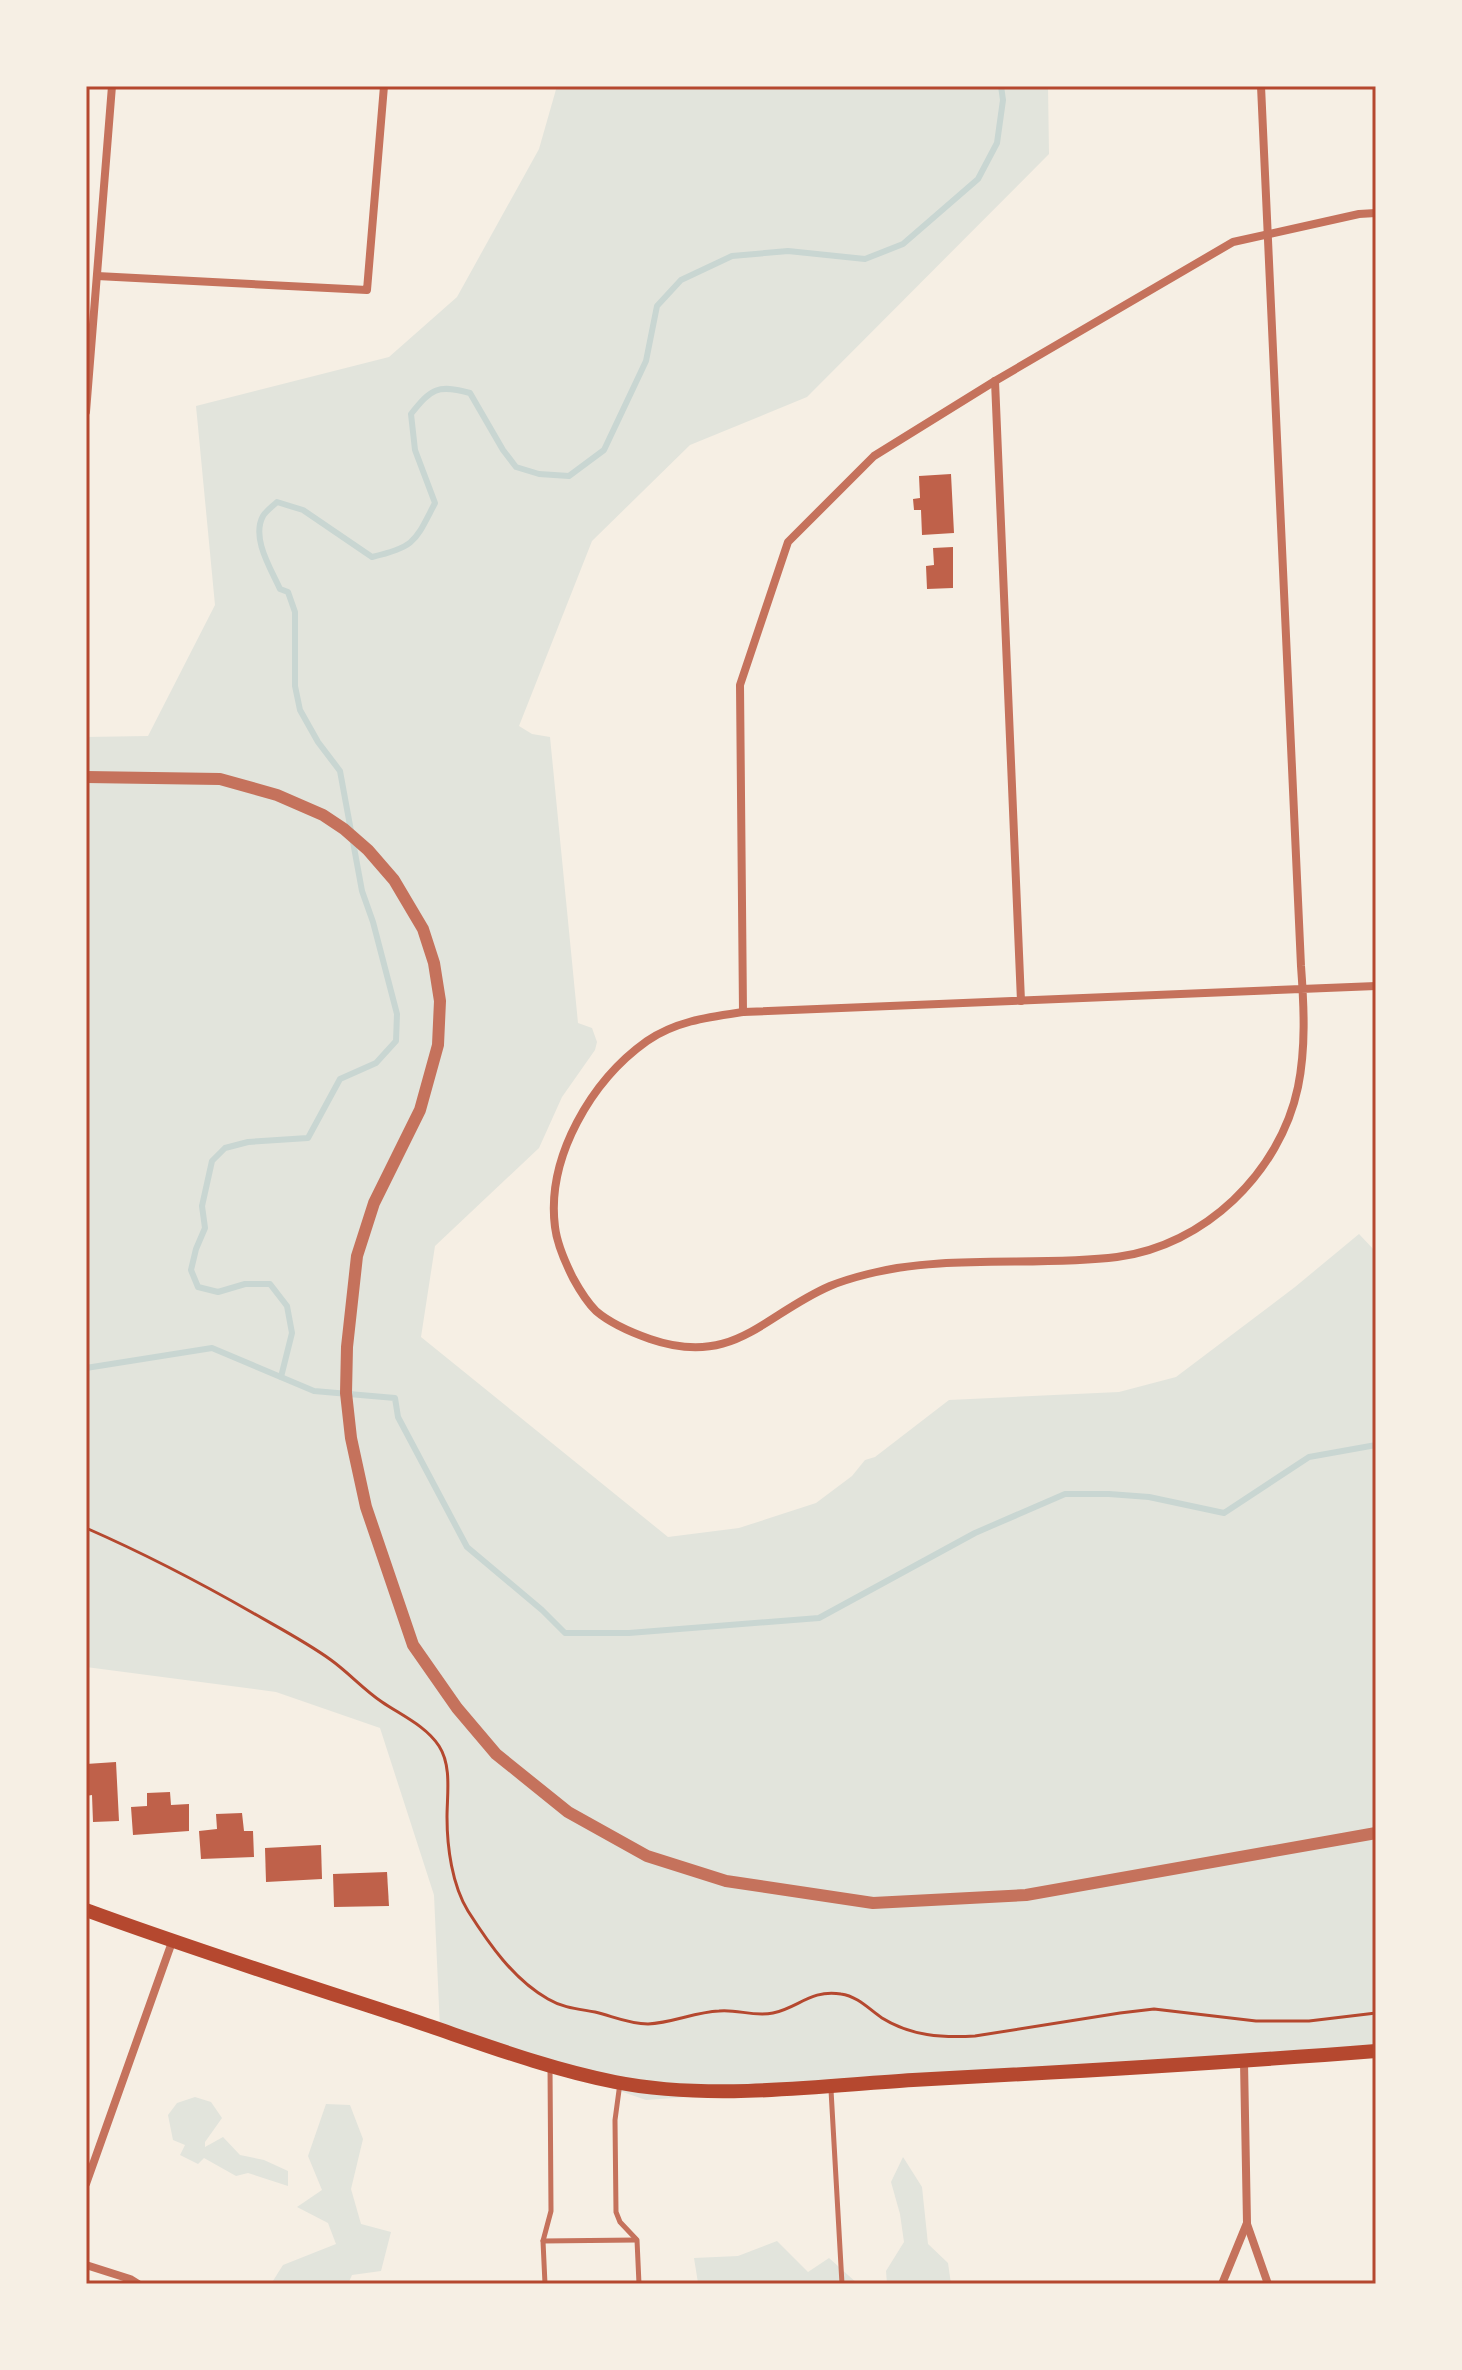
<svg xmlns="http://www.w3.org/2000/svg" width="1462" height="2370" font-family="Jost,sans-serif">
<rect width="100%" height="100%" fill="#f6efe4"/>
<g fill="#e2e4dc">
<path d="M557,86H1048L1049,154L807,397L690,445L592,541L519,726L532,734L550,737L578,1023L592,1028L597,1042L595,1050L562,1097L539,1148L435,1246L421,1337L668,1537L739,1528L816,1503L852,1476L865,1460L875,1457L949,1400L1119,1392L1176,1377L1295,1287L1359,1234L1376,1252V2048L646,2100L440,2029L434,1895L380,1728L276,1692L86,1667V737L148,736L215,605L196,406L389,357L457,297L539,149Z"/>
<path d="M195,2097L211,2102L222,2118L205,2142V2147L223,2137L240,2155L264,2160L288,2171V2186L248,2173L236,2176L204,2158L198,2164L180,2155L185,2145L173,2140L168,2115L177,2103Z"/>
<path d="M326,2104L350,2105L363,2139L351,2189L361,2224L391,2232L381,2271L352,2275L348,2284H271L283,2265L336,2244L328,2223L297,2207L322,2190L308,2156Z"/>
<path d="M903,2157L922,2187L928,2244L948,2263L951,2284H887L886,2271L904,2242L900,2214L891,2182Z"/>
<path d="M777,2241L808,2272L829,2258L858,2284H677L698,2283L694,2258L738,2256Z"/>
</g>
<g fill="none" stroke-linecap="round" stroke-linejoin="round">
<g stroke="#c9d6d2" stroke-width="6">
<path d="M86,1368L212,1348L314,1391L395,1398L398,1417L467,1547L542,1610L565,1633H629L819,1618L975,1533L1065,1494H1109L1149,1497L1224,1513L1309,1457L1376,1445"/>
<path d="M281,1377L292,1333L287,1306L270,1284H245L218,1292L198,1287L191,1270L196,1249L205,1228L202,1206L212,1161L225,1148L248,1142L308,1138L340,1079L376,1063L396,1041L397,1014L373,922L362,891L340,771L318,742L300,710L295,686V612L288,592L280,589C271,569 251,538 263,516C266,511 273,506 277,502L303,510L372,557C416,547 415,541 435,503L415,450L411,414C431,389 437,384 470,393L503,450L516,467L539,474L569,476L604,450L646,361L657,306L681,280L732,256L788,251L865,259L903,244L978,179L997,143L1003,100L1001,86"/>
</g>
</g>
<g fill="#bf614a">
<path d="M951,474L954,533L922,535L921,510H914L913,499L920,498L919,476Z"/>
<path d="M953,547V588L927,589L926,566L934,565L933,548Z"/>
<path d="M116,1762L119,1821L93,1822L92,1795L86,1796V1764Z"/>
<path d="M170,1792L171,1805L189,1804V1831L133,1835L131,1807L147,1806V1793Z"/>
<path d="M242,1813L244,1831H253L254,1857L201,1859L199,1831L217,1829L216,1814Z"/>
<path d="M321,1845L322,1879L266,1882L265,1848Z"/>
<path d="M387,1872L389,1906L334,1907L333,1874Z"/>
</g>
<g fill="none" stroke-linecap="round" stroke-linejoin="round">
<path stroke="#b5482f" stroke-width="3" d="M86,1528C143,1553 199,1582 253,1613C279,1628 306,1642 331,1660C349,1673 364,1690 382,1702C401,1715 426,1726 439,1746C452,1766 447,1795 447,1817C447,1847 452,1885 468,1911C489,1944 514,1980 548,1999C563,2008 579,2009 595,2012C612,2016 629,2024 648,2024C672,2023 695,2012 719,2011C737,2009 754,2017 773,2013C798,2008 811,1989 841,1994C857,1996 869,2009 882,2018C911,2036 942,2038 975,2036L1120,2013L1154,2009L1256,2021H1309L1376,2013"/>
<g stroke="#c5725c" stroke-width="5">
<path d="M620,2083L615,2120L616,2212L620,2222L637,2240L639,2284"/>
<path d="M831,2090L842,2284"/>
<path d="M543,2241L636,2240"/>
<path d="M545,2284L543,2241L551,2211L550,2066"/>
</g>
<g stroke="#c5725c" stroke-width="8">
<path d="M1261,86L1301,966C1304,1006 1306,1048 1298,1087C1280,1173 1204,1246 1117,1257C1037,1267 946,1254 868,1274C856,1277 842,1281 830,1286C763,1315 734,1368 650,1339C633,1333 610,1323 596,1311C587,1302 579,1289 573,1278C565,1262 557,1244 555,1227C546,1157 592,1080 647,1041C676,1021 709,1017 743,1012C954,1004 1165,995 1376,986"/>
<path d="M97,276L367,290L384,86"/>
<path d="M995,381L1021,1001"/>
<path d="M86,412L112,86"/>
<path d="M743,1012L740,685L788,542L874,456L995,381L1233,242L1359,214L1376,213"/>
<path d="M86,2184L172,1942"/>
<path d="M1247,2224L1268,2284"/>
<path d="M86,2265L130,2279L138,2284"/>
<path d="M1222,2284L1247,2223L1244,2062"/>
</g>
<path stroke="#c5725c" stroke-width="12" d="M86,777L220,779L277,795L323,815L344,829L368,850L394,880L423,929L434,963L440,1001L438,1045L420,1110L374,1203L357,1256L347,1347L346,1393L351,1438L366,1507L413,1645L457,1708L496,1754L568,1812L647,1856L726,1881L873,1903L1026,1895L1376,1833"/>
<path stroke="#b5482f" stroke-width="14" d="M86,1910C192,1949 299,1983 406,2018C475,2041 544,2068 615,2082C711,2101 817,2086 913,2080C1067,2072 1222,2063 1376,2051"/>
</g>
<rect width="1462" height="2370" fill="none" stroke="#f6efe4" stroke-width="176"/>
<rect x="88" y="88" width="1286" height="2194" fill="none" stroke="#b5482f" stroke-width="3"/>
</svg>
